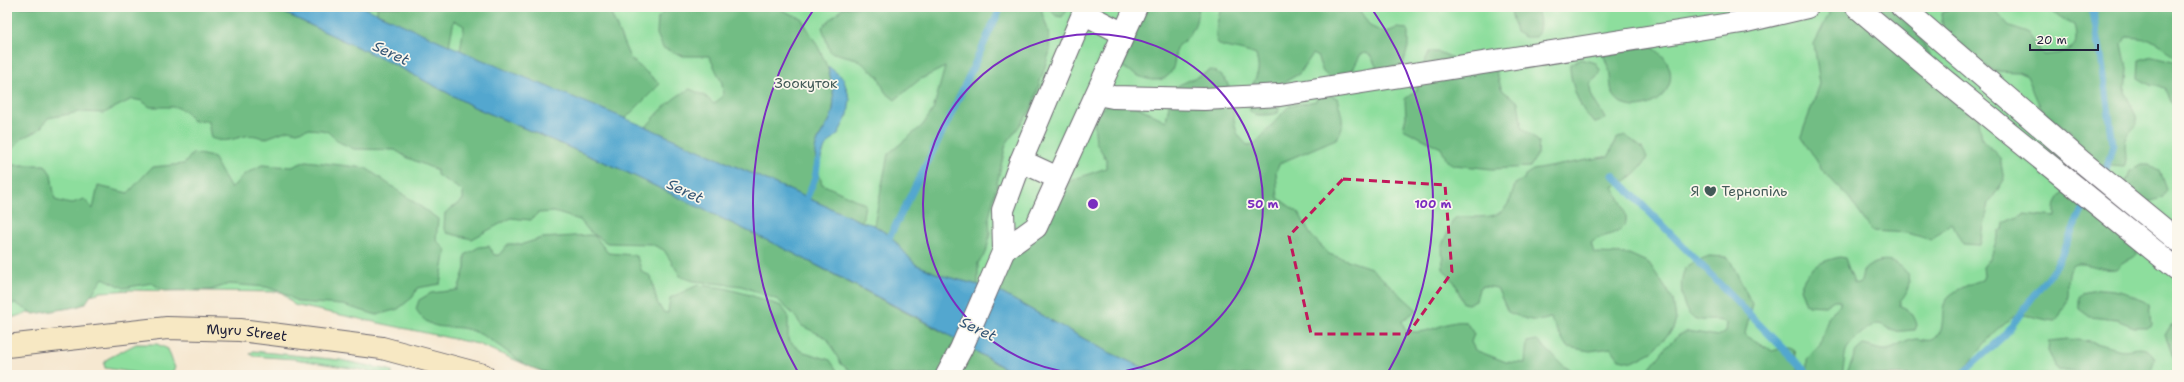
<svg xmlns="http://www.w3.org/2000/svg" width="2184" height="382" font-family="'Shantell Sans',sans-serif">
<rect width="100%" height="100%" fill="#fbf7ec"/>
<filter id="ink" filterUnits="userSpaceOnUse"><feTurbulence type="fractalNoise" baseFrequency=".025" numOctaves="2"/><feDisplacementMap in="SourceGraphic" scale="8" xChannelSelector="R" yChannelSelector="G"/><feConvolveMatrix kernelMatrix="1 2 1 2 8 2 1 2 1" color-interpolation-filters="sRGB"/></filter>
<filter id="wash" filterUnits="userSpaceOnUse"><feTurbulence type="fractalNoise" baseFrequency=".012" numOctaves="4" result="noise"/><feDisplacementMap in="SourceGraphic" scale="16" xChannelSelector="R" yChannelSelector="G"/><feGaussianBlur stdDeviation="0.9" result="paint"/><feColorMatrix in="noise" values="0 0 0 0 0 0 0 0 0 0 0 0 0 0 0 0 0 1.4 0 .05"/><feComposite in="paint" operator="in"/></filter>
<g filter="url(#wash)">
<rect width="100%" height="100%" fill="#f6e8d1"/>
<g fill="#8dde9d" stroke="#58806c">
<path d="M7,7H2177V375H550L478,344L294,305L282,292L131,290L101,292L7,319Z"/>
<path d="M136,344H157L168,349L175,368L170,375H149L105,368L104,364L107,359Z"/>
<path d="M253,351L340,360L389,370L392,372V375L295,359L253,356L250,354Z"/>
</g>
<g fill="#72bd84" stroke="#4a7060">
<path d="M7,7H272L391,63L474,107L620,169L791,252L956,339L939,375H857L841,364L827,338L802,326L794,315L778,300L742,286L694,281L681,277L664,250L651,244L607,243L589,231L580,220L554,212L538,213L531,220L511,218L472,239L447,233L444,229L445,213L463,200V191L437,175V170L408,158L395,150L354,149L339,142L328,132L322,130L307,129L297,132L288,130L264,139C244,128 233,147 211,138L208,122L203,120L193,121L185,111L176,107H150L142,101L132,99L104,113L80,112L48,118L39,130L22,138L14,148L7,147V120L10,114L7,107Z"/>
<path d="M377,7H608L630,58L660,84L624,120L460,51L464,26L454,20L449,46L377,13Z"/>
<path d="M669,7H779L784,11L801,18C818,46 837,75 833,109C832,122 820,132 816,145C813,156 819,172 822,184L865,204L862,222L646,127C659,112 672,97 690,89L705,96L714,104L723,96L722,83L709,56H683L663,48L657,34L658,18Z"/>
<path d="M844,7H1042V13L1048,30L1050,51L1031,110L1006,144L989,218L990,235L986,253L978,263V285L940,275L915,264L890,236L874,225L888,154L922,126L933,110L945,67L919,80L895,100L885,92L878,76L857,59L830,52L822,27Z"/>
<path d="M1047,7H1070L1062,17L1056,16Z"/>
<path d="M1142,7H1199C1196,27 1192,35 1176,48C1175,55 1175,66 1171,72C1160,91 1125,72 1116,60Z"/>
<path d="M1221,7H1331L1339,12L1354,8L1360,11L1370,26L1380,31L1387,32L1397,28L1408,29V47L1403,65L1378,70L1371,56L1366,53L1361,54L1350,75L1335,82L1323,72L1317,56L1313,54L1299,74L1279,85L1280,101L1278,113C1272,115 1266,115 1259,115C1236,113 1256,80 1258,71C1259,67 1257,60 1256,55C1220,41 1208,58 1221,7Z"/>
<path d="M1510,7H1536C1540,17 1542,28 1536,37H1525L1516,32Z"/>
<path d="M1828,7H1893L1906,12L1936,67L1958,77L1975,95L1982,139L2000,158L2004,180L1989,203L1980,245L1963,244L1951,223L1931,240L1908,233L1872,231L1849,198L1823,171L1801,136L1820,84L1814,44L1829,14Z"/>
<path d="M1957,7H1993L2010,27L2028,33L2043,55C2066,53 2082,53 2074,25L2060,18L2047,7H2177V58C2169,55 2167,49 2160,45C2150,38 2138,38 2126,37L2122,44L2127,68L2125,93L2136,116L2137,124C2134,128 2128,133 2127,137C2122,147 2129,157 2124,167L2094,165L2079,151L2072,131C2039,113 2041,109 2027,76L2018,72L1995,71L1975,60L1943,28L1941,13Z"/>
<path d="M1651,46C1656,50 1662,54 1665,59C1688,94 1634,123 1615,97C1610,91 1611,84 1610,76C1609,68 1605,60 1603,53Z"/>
<path d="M1429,52H1439L1453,58L1493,62L1502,90L1518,102L1522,127L1539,142L1538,153L1530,167L1492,169L1455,165L1447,161L1441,148L1403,129L1406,117L1405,99L1417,90L1418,77Z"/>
<path d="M2153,56L2177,62V105L2170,101L2165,88L2150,85L2138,78L2139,60Z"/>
<path d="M1580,59L1596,63L1600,70L1597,77L1591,82C1587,96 1600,107 1605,119L1596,123C1581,116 1569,80 1570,64Z"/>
<path d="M1211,70C1237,78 1230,108 1236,129C1237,135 1243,140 1247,145L1255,144L1289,106L1316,101L1319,91L1337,98C1341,114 1347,126 1336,139L1280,163L1276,172L1278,198L1299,213L1310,234L1329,254L1371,268L1417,310L1402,321L1405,330C1427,338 1444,319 1466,322L1474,334L1471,342L1475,350L1506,362L1525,363L1527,342L1537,340L1564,366L1578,375H1160L1108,352L994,289L1043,203L1072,180L1106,168V159L1096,142L1094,120L1099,111L1107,105L1126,101L1166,121L1171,93L1177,86Z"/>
<path d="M1625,135L1642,148L1647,157C1640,173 1628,180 1613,187C1619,199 1637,223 1617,232C1608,236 1600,236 1591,243L1594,253L1629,254L1649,263L1673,299L1676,320L1673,329L1652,352L1633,362L1619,359L1611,348L1590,351L1567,347L1550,318C1535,324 1523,318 1508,312L1497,288L1483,286L1479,289L1476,300L1468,304L1463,303L1455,283L1443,269L1442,245L1453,220L1457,217C1491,216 1506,223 1515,184L1524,179L1525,175L1533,170L1609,156L1616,139Z"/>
<path d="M193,153L213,157L231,189L243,175L262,165L292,167L306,161L366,168L438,219L436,240L446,250L440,284L417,288L413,297L398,309L377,315L343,305L298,302L282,292L266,287L229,284L211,290L164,291L152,283L124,288L103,278L85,304L76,307L34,314L15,303L7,306V165H45L51,174L55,200L70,204L84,199L93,209L98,186L128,193L152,167L184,164Z"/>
<path d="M2141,165H2148L2160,170L2167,190L2162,198L2144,203L2125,184L2130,171Z"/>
<path d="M2069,187L2137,248V254C2133,259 2127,260 2122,263C2119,265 2119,268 2115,269C2104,272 2081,259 2073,266C2066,274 2069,287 2068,296C2066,304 2061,314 2056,321C2044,321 2028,313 2016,316C2002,319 1970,362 1959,375H1846L1856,351L1863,345C1871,346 1879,351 1887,350C1897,348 1905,340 1916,339C1922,339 1929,342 1934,339C1949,327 1937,308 1949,296C1957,289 1972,283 1982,280L1984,276L1983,267L1991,257L1999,231L2003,229L2004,223L2025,214L2055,217C2054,202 2058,197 2069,187Z"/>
<path d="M590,235L595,236L608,253L633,255L637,257L642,272L651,276L657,302L663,312L668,313L670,298L698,285L724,288L750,295L781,306L788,315V340L801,351L830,360L840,375H557C546,372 535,370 525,364C508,354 492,338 473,331C449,322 432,336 416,309L419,300L431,293L458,290L465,268V255L479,247L489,246L494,255H499L508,244H523L542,238Z"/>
<path d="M1709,256L1726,257L1730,260L1752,304L1745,334C1753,343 1763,344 1772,351C1781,349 1788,345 1795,351L1799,375H1648L1650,368L1668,345L1679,335L1688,331L1718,336L1726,331L1727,323C1717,317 1703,323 1694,318C1681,313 1677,276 1687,267C1692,262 1702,259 1709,256Z"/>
<path d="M1840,257L1845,258L1854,283L1859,284C1863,280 1861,274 1864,270C1889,247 1926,274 1900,301V306C1910,309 1914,315 1917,325L1915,330C1909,330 1900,332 1894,331C1888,330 1884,324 1877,324C1870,324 1848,344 1846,351C1844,358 1844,367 1842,375H1807V359L1820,345L1829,315L1840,305V300H1834L1825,306L1806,305L1800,288C1809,267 1818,262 1840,257Z"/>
<path d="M2100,289C2117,289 2135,294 2149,305L2151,325L2147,327H2134L2117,320L2090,317L2079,309V297L2082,293Z"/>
<path d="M2171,325H2177V362L2173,357L2165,335Z"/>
<path d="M2068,339C2087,341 2100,344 2118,349C2132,353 2144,340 2155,358L2150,375H2096L2095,373L2057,369L2048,351L2049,341Z"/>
<path d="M966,346L1016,375H954Z"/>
</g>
<g fill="#53a7cf" stroke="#3a6485">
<path d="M272,7H363L480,59L646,127L862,222L874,225L890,236L915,264L940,275L994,289L1108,352L1160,375H1016L930,324L791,252L620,169L474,107L391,63Z"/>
<path d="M828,66L843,78L850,99L848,115L838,134L825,147L820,161H818C808,149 825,130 830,119C838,102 831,82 828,66Z"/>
</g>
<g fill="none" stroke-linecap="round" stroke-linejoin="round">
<g stroke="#53a7cf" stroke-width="7">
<path d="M2092,7L2101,55L2113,144L2105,175"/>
<path d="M1613,175L1809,375"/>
<path d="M803,207L815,178L818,161"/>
<path d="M886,244L948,121L1001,7"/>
<path d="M1961,375L2005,335L2057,264L2086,201"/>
</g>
</g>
</g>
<g filter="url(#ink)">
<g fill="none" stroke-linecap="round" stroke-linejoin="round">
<g stroke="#6c6770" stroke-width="24">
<g id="street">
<path d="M1857,7L1945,81L2177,269"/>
<path d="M1902,7L2081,161L2177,240"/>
<path d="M1083,13L1124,34"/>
<path d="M1097,94L1113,97L1204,99L1280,95L1742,22L1807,7"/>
<path d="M1021,161L1058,178"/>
<path d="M1004,250L1036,227L1136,7"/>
<path d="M947,375L961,349L1004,250L1003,210L1021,161L1086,7"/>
</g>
</g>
<g stroke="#6c6770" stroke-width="24">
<g id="secondary">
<path id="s1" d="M7,346L167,328L240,330L382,348L483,375"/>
</g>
</g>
<use href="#street" stroke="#fff" stroke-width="22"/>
<use href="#secondary" stroke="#f7e8c3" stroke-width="22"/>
</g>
</g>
<path fill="none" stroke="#c2185b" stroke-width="3" stroke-dasharray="8 5" stroke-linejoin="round" d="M1343,179L1445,185L1452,272L1408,334H1311L1289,236Z"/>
<g fill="none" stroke="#7b2cbf" stroke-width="2">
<circle cx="1093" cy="204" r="170"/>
<path d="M799 374A340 340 0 0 1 814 9M1372 9A340 340 0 0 1 1387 374"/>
</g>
<g text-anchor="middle" stroke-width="3.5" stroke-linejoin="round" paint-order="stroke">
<g font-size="14" fill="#425a58" stroke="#fbf7ec">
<text x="806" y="88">Зоокуток</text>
<text x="1739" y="196">Я ♥ Тернопіль</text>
</g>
<g font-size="14" fill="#22223b" stroke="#fbf7ec">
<text dy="5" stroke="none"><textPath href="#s1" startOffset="241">Myru Street</textPath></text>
</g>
<g font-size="15" font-style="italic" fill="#365776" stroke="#fbf7ec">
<text transform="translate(391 53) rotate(25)" y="5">Seret</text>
<text transform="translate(685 191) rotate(25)" y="5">Seret</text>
<text transform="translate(978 329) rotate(25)" y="5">Seret</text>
</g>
</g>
<circle cx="1093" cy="204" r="6" fill="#7b2cbf" stroke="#fbf7ec" stroke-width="2"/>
<g font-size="12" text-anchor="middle" font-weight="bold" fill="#7b2cbf" stroke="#fbf7ec" stroke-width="3.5" stroke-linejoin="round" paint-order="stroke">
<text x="1263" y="208">50 m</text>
<text x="1433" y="208">100 m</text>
</g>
<rect width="2184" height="382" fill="none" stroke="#fbf7ec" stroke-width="24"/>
<path d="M2030 44v6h68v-6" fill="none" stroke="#22223b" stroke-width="2"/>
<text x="2036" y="44" font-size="12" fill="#22223b" stroke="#fbf7ec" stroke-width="3" paint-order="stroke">20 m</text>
</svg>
